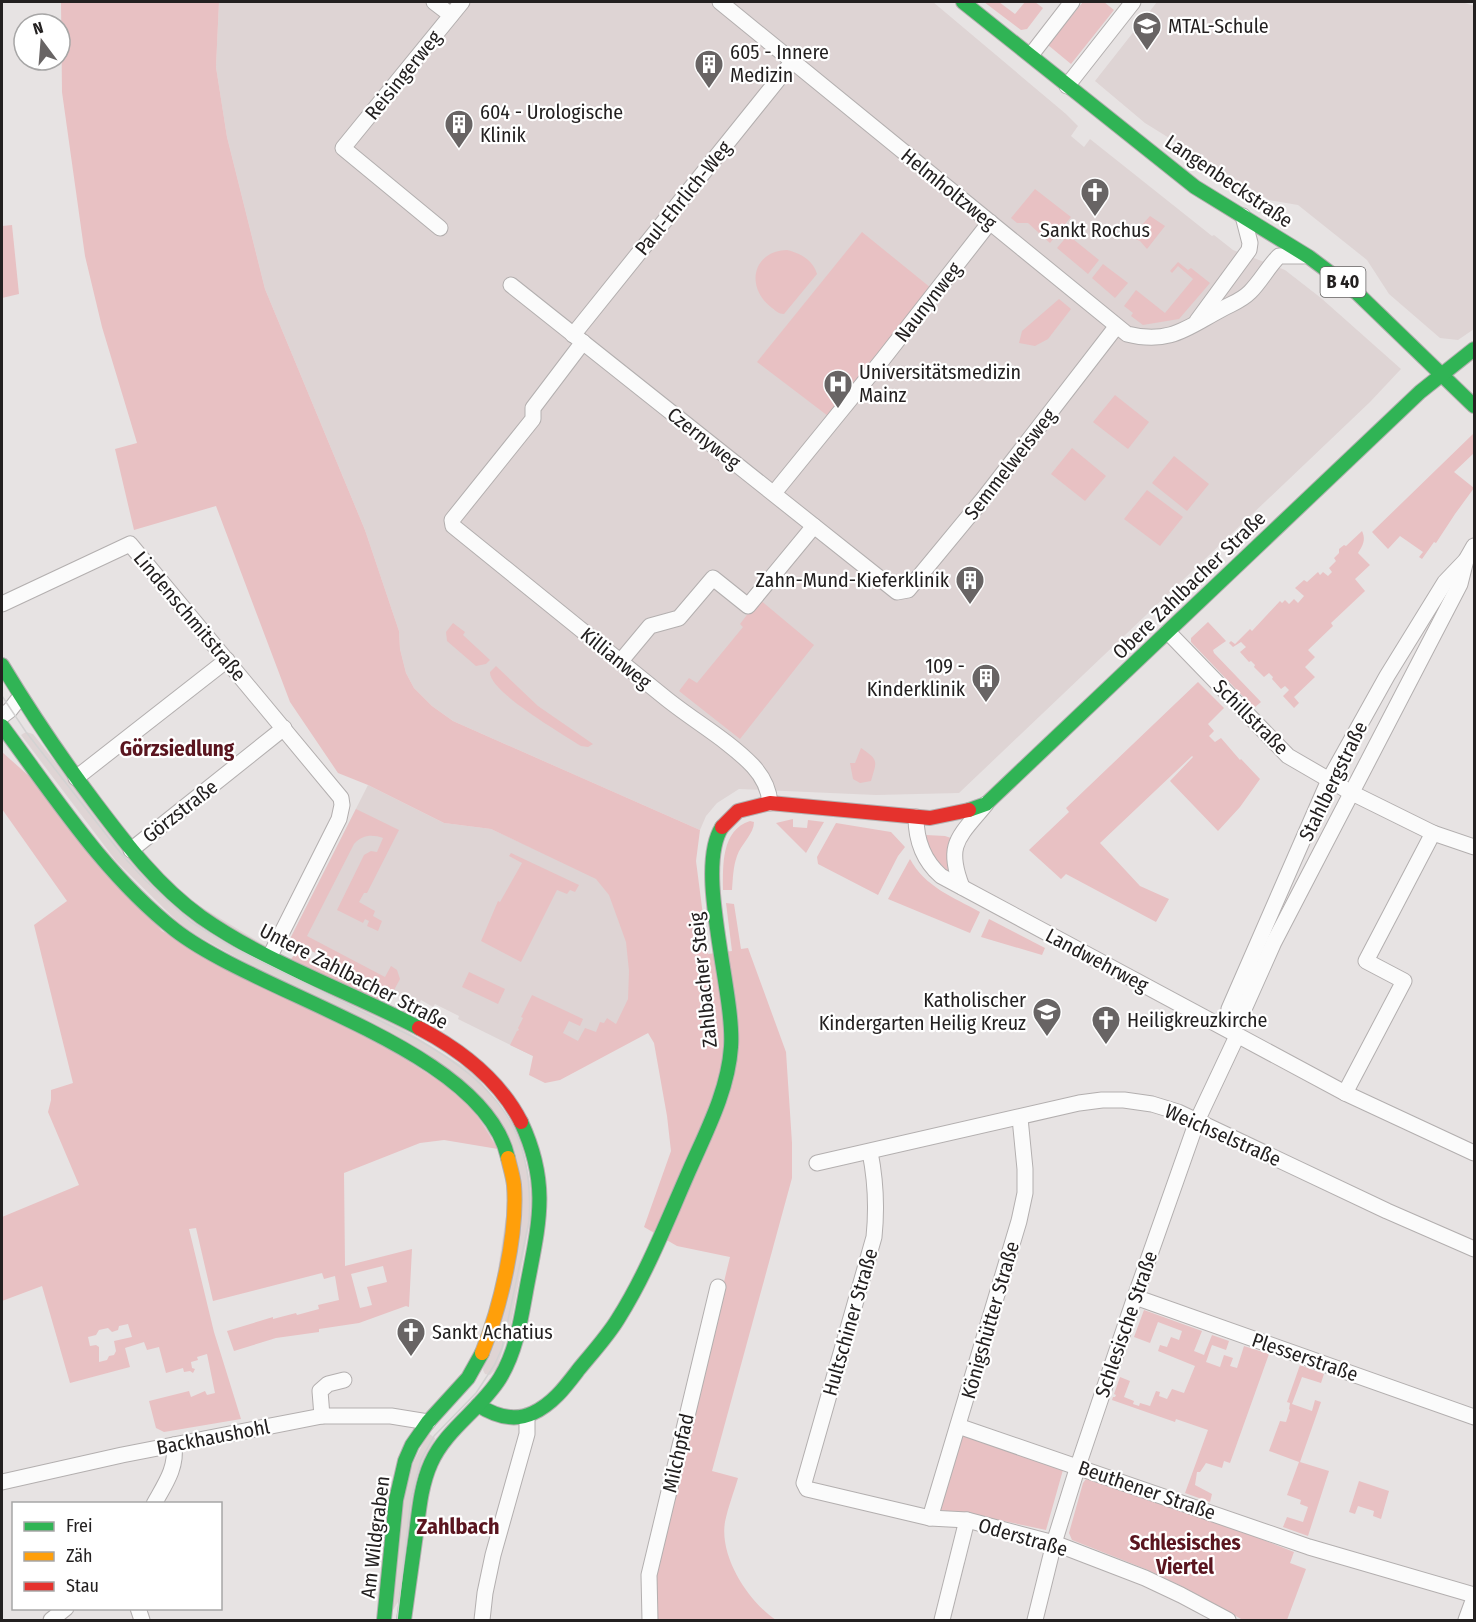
<svg xmlns="http://www.w3.org/2000/svg" width="1476" height="1622" font-family="'Fira Sans Condensed',sans-serif">
<rect width="100%" height="100%" fill="#e7e3e3"/>
<g fill="#ded4d4">
<path d="M219,2H933L1066,114L1078,126L1071,136L1084,147L1090,139L1212,236L1214,235L1233,250L1285,270L1321,298L1401,369L1370,402L959,793L876,795L739,789L717,803L706,816L700,830L453,721L432,706L414,688L406,673L400,649L399,631L365,530L265,289L227,137L216,67Z"/>
<path d="M1157,2H1462L1474,6V329L1458,340L1440,338L1389,294L1367,260L1298,205L1269,200L1145,123L1095,81Z"/>
<path d="M26,732L33,734L140,870L397,1025L474,1073L519,1131L534,1200L511,1324L497,1368L490,1375L485,1374L483,1370L515,1155L270,976L185,929L116,861L21,735Z"/>
<path d="M368,785L444,823L491,829L619,888L648,1033L533,1056L458,1019L459,1016L435,1004L433,1007L421,1000L418,1006L294,942L291,937Z"/>
<path d="M428,1433L435,1438L402,1595L387,1620L405,1480Z"/>
</g>
<g fill="#e8c1c3" fill-rule="evenodd">
<path d="M61,2H219L216,67L227,137L265,289L365,530L399,631L400,649L406,673L414,688L432,706L453,721L700,830L696,861L708,954L732,951L726,903L734,904L741,949L748,948L786,1052L792,1143V1178L712,1471L738,1478C734,1492 728,1507 725,1522C719,1557 749,1602 776,1620H654L653,1575L730,1257L677,1246L644,1227L671,1151L667,1116L654,1043L648,1033L560,1080L545,1083L529,1075L533,1056L510,1045L517,1031L519,1030L518,1028L523,1018L521,1017L532,995L583,1019L580,1026L569,1021L563,1033L578,1041L585,1028L596,1032L600,1022L604,1023L607,1018L616,1024L628,999L629,971L626,942L609,895L596,879L491,829L444,823L368,785L338,773L290,702L216,506L134,530L115,449L137,443L102,327L85,256L62,92Z"/>
<path d="M984,2H999L1015,14L1025,2H1035L1043,8L1027,29L1021,30Z"/>
<path d="M1083,2H1104L1114,10L1071,64L1048,45Z"/>
<path d="M1035,189L1071,217L1050,243L1028,223H1017L1011,218Z"/>
<path d="M1150,216L1165,226L1147,249L1140,241L1131,237Z"/>
<path d="M12,225L19,294L2,298V226Z"/>
<path d="M862,232L931,288L828,416L757,362Z"/>
<path d="M1068,235L1099,260L1088,274L1057,248Z"/>
<path d="M787,250C800,253 813,260 817,274L784,314C779,314 776,311 772,308C745,288 752,251 787,250Z"/>
<path d="M1178,262L1188,270L1191,268L1210,283L1179,319L1143,325L1131,316L1133,313L1124,306L1136,290L1165,313L1193,279L1178,266L1172,273L1170,271Z"/>
<path d="M1103,264L1128,283L1115,298L1092,278Z"/>
<path d="M1059,299L1071,309L1048,339L1035,346L1019,343L1022,331Z"/>
<path d="M1115,395L1149,422L1128,449L1093,422Z"/>
<path d="M1473,434L1474,453L1454,472L1474,488L1455,514L1436,543L1434,542L1422,559L1419,557L1423,552L1400,536L1388,549L1372,532Z"/>
<path d="M1072,448L1106,476L1085,501L1051,474Z"/>
<path d="M1174,456L1209,484L1187,511L1152,483Z"/>
<path d="M1147,490L1183,517L1160,546L1124,519Z"/>
<path d="M1362,531C1366,540 1363,545 1358,553L1370,565L1355,579L1365,591L1331,623L1333,626L1308,650L1315,657L1305,667L1315,677L1294,697L1299,703L1294,708L1283,696L1289,690L1285,686L1281,689L1272,679L1273,677L1269,673L1264,677L1254,667L1255,665L1251,661L1249,662L1240,652L1246,647L1241,642L1233,647L1229,643L1231,641L1235,644L1250,629L1252,631L1280,601L1282,603L1285,600L1289,604L1294,599L1298,603L1304,596L1295,588L1304,580L1307,582L1318,572L1320,575L1323,572L1328,576L1332,572L1329,568L1336,561L1334,558L1339,553V549L1344,545L1346,546Z"/>
<path d="M759,599L814,645L740,739L679,691L689,678L697,683L743,627L740,624Z"/>
<path d="M1208,622L1226,641L1213,650L1214,653L1261,702L1254,708L1191,642V638Z"/>
<path d="M453,623L465,632L463,635L490,660L486,664L476,666L447,641L446,632Z"/>
<path d="M496,666L538,706L593,744L588,747L581,746C563,734 489,692 490,672Z"/>
<path d="M1198,682L1224,708L1208,724L1214,731L1209,736L1215,742L1221,738L1240,760L1241,759L1260,779L1240,807L1218,831L1170,781L1193,757L1192,756L1100,843L1140,886L1169,899L1156,922L1066,874L1061,879L1029,850L1069,812L1066,808Z"/>
<path d="M861,748C879,760 877,761 871,781L860,783L853,779L850,763H855Z"/>
<path d="M2,752L29,776L162,931L395,1053L452,1089L473,1109L498,1149L444,1140L420,1143L344,1173L345,1266L412,1249L409,1307L406,1306L359,1323L319,1329V1332L276,1338L234,1351L227,1331L273,1317V1319L296,1313L297,1315L319,1309L318,1305L339,1300L335,1276L324,1279L322,1273L213,1301L196,1228L189,1229L214,1332L241,1419L164,1432L156,1428L149,1401L189,1391L191,1397L205,1391L207,1395L215,1393L207,1354L197,1357L198,1360L191,1362L192,1368L195,1369L193,1373L190,1371L184,1372L183,1368L166,1373L159,1347L147,1350L144,1342L125,1348L130,1367L70,1383L42,1286L2,1301V1217L79,1185L48,1112L51,1100V1090L73,1083L34,925L67,901L2,809ZM383,1266L387,1282L367,1287L372,1305L360,1308L351,1274ZM128,1324L132,1337L114,1341L116,1351L114,1355L109,1356L107,1360L99,1362V1347L96,1345L90,1346L88,1337L96,1335L99,1330L108,1328L112,1332L118,1330L119,1326Z"/>
<path d="M356,809L399,830L367,893H364L359,902L375,911L373,916L382,921L378,931L367,926L369,921L365,919L363,923L337,910L364,855L371,851L377,852L383,838C372,834 362,835 354,844L307,936L385,977L391,966L397,970L400,979L393,992L294,942L291,937Z"/>
<path d="M793,819V827L807,828L808,820L824,822L806,853L776,823Z"/>
<path d="M750,821L754,822C754,834 741,844 737,856C733,867 733,878 732,890H723C723,866 721,830 750,821Z"/>
<path d="M836,823L891,832L905,847L898,856L878,895L818,864L817,857Z"/>
<path d="M926,835L945,836L951,838L947,855L948,871C936,864 927,849 926,835Z"/>
<path d="M511,853L579,885L575,892L570,890L567,894L557,890L521,962L481,941L498,901L500,902L522,863L509,856Z"/>
<path d="M910,859C925,887 953,897 980,912L970,933L888,899Z"/>
<path d="M989,919L1045,948L1042,955L981,937Z"/>
<path d="M297,952L385,996L377,1001L291,959Z"/>
<path d="M469,972L505,989L498,1004L462,987Z"/>
<path d="M1144,1310L1202,1331L1194,1351L1204,1355L1212,1335L1229,1341L1226,1350L1212,1345L1206,1362L1220,1367L1224,1355L1233,1358L1230,1366L1237,1368L1244,1346L1269,1354L1230,1463L1224,1461L1222,1468L1206,1463L1200,1472H1197L1195,1485L1212,1494L1210,1502L1185,1493L1208,1430L1176,1419L1175,1422L1112,1400L1113,1397H1115L1116,1395L1114,1394L1120,1377L1130,1381L1124,1397L1134,1401L1133,1404L1139,1406L1140,1403L1150,1406L1156,1391L1160,1392L1159,1396L1167,1399L1172,1389L1184,1393L1195,1366L1158,1351L1160,1345L1167,1347L1171,1337L1179,1340L1182,1331L1158,1322L1150,1343L1134,1337Z"/>
<path d="M1300,1365L1324,1374L1321,1383L1302,1377L1292,1404L1312,1411L1315,1400L1321,1402L1300,1462L1329,1471L1308,1536L1283,1527L1287,1517L1303,1522L1308,1507L1300,1504L1301,1500L1287,1495L1299,1462L1269,1451L1280,1421L1286,1422L1290,1410L1289,1409L1290,1403L1287,1402Z"/>
<path d="M965,1435L1063,1470L1046,1530L975,1515L939,1510L961,1436Z"/>
<path d="M1086,1479L1211,1519L1294,1552L1290,1563L1306,1569L1287,1620H1243L1185,1588L1148,1570L1072,1540L1069,1533L1083,1483Z"/>
<path d="M1359,1481L1389,1491L1381,1519L1373,1516L1374,1511L1358,1506L1355,1514L1349,1512Z"/>
</g>
<g fill="none" stroke-linecap="round" stroke-linejoin="round">
<g stroke="#b3afaf" stroke-width="17">
<g id="street">
<path d="M434,2L451,15"/>
<path d="M720,2L1127,334C1170,345 1188,327 1222,309C1233,303 1241,301 1250,292C1261,281 1268,267 1279,256H1304"/>
<path d="M1031,55L1072,2"/>
<path d="M1067,86L1133,2"/>
<path d="M440,228L343,148L462,2"/>
<path d="M511,285L897,592L908,590L984,498L1116,327"/>
<path d="M1197,321L1249,250L1250,243L1243,216"/>
<path d="M573,335L793,61"/>
<path d="M583,342L533,408V419L452,520L453,526C523,583 593,640 663,696C692,720 727,739 753,766C763,777 769,789 770,803"/>
<path d="M774,493L883,359L990,222"/>
<path d="M2,604L130,544L341,798L342,805L339,819L270,956"/>
<path d="M1168,632L1288,756L1350,792L1433,833L1474,847"/>
<path d="M620,662L650,626L679,618L713,578L748,606L814,526"/>
<path d="M2,716L10,710L20,697"/>
<path d="M76,778L227,660"/>
<path d="M916,817C916,840 924,861 941,876L1345,1093L1474,1153"/>
<path d="M131,850L284,728"/>
<path d="M962,887C945,844 959,837 986,804"/>
<path d="M1234,1017L1229,1009L1329,780L1387,676L1445,582L1466,560L1474,546"/>
<path d="M1230,1025L1234,1017L1241,1016L1274,942L1460,584L1466,560"/>
<path d="M1345,1093L1404,981L1366,961L1433,833"/>
<path d="M870,1152C876,1182 877,1208 874,1237L804,1483L807,1489L930,1518L967,1520L1054,1543L1145,1578L1181,1595L1228,1620"/>
<path d="M817,1163L1079,1103L1102,1100H1124L1152,1104L1178,1112L1387,1211L1474,1249"/>
<path d="M1135,1297L1474,1417"/>
<path d="M322,1416L320,1391L328,1384L344,1380"/>
<path d="M958,1426L1309,1547L1474,1595"/>
<path d="M2,1482L122,1455L322,1416H391L428,1422"/>
<path d="M154,1504C165,1484 177,1468 174,1445"/>
<path d="M930,1518L1019,1221L1025,1193V1169L1020,1118"/>
<path d="M138,1608L142,1620"/>
<path d="M51,1620L66,1608"/>
<path d="M482,1620L485,1593L493,1555L527,1434V1416"/>
<path d="M650,1620L649,1575L718,1287"/>
<path d="M942,1620L967,1520"/>
<path d="M1035,1620L1054,1543L1078,1466L1135,1297L1197,1121L1237,1036"/>
<path d="M1466,1620L1474,1598"/>
</g>
</g>
<g stroke="#b3afaf" stroke-width="16">
<g id="fast">
<path d="M963,2L1195,187L1309,257L1357,293L1474,406"/>
<path d="M2,665C31,713 62,759 96,804C127,845 158,886 201,917C268,964 347,990 419,1028"/>
<path d="M2,726C55,797 105,875 175,930C260,996 484,1049 508,1158"/>
<path d="M969,810L986,804L1420,392L1474,349"/>
<path d="M478,1405C495,1416 514,1422 533,1413C553,1404 566,1386 579,1369C592,1353 607,1337 618,1319C647,1273 667,1221 689,1171C706,1132 728,1091 731,1047C735,992 694,870 722,827"/>
<path d="M384,1620L396,1500L405,1461L412,1445L428,1422L468,1378L482,1353"/>
<path d="M404,1620C408,1591 412,1563 416,1534C419,1510 421,1485 431,1463C446,1429 481,1409 500,1378C517,1350 521,1318 527,1286C539,1223 550,1184 521,1122"/>
</g>
</g>
<g stroke="#b3afaf" stroke-width="16">
<path id="slow" d="M482,1353C500,1309 518,1234 514,1185C513,1176 510,1167 508,1158"/>
</g>
<g stroke="#b3afaf" stroke-width="16">
<g id="jam">
<path d="M722,827L738,811L770,803L930,818L969,810"/>
<path d="M419,1028C461,1050 499,1079 521,1122"/>
</g>
</g>
<use href="#street" stroke="#fbfbfb" stroke-width="15"/>
<use href="#fast" stroke="#30b455" stroke-width="14"/>
<use href="#slow" stroke="#ff9f0a" stroke-width="14"/>
<use href="#jam" stroke="#e5322d" stroke-width="14"/>
<path stroke="#d3d2d2" stroke-width="1.5" d="M2,696L26,732L123,856L146,881L191,922L232,947L417,1039C494,1083 535,1128 529,1221L502,1348L495,1364L476,1393L434,1436L421,1460L411,1498L397,1620"/>
</g>
<defs>
<g id="school-pin" transform="scale(1.5)"><path d="M0 17L-7.5 6A9.5 9.5 0 1 1 7.5 6Z" fill="#686464" stroke="#fff"/><path d="M0-5L7-2L0 1L-7-2ZM-4 1L0 2.5L4 1V4Q0 6-4 4Z" fill="#fff"/></g>
<g id="building-pin" transform="scale(1.5)"><path d="M0 17L-7.5 6A9.5 9.5 0 1 1 7.5 6Z" fill="#686464" stroke="#fff"/><path d="M-4-6H4V6H1V3H-1V6H-4ZM-2.5-4.3h1.7v1.8h-1.7ZM.8-4.3h1.7v1.8H.8ZM-2.5-1h1.7V.8h-1.7ZM.8-1h1.7V.8H.8Z" fill="#fff"/></g>
<g id="church-pin" transform="scale(1.5)"><path d="M0 17L-7.5 6A9.5 9.5 0 1 1 7.5 6Z" fill="#686464" stroke="#fff"/><path d="M-1.2-6h2.4v3.5h3.3v2.4h-3.3V6h-2.4V-.1h-3.3v-2.4h3.3Z" fill="#fff"/></g>
<g id="hospital-pin" transform="scale(1.5)"><path d="M0 17L-7.5 6A9.5 9.5 0 1 1 7.5 6Z" fill="#686464" stroke="#fff"/><path d="M-5-5h3v3.5h4V-5h3V5h-3V1.5h-4V5h-3Z" fill="#fff"/></g>
</defs>
<g fill-rule="evenodd">
<use href="#school-pin" x="1147" y="26"/>
<use href="#building-pin" x="709" y="64"/>
<use href="#building-pin" x="459" y="124"/>
<use href="#church-pin" x="1095" y="192"/>
<use href="#hospital-pin" x="838" y="384"/>
<use href="#building-pin" x="970" y="580"/>
<use href="#building-pin" x="986" y="678"/>
<use href="#school-pin" x="1047" y="1012"/>
<use href="#church-pin" x="1106" y="1020"/>
<use href="#church-pin" x="411" y="1332"/>
</g>
<g text-anchor="middle" stroke-width="4.5" stroke-linejoin="round" paint-order="stroke">
<rect fill="#fff" stroke="#656363" stroke-width="1.5" x="1320.5" y="267" width="45" height="30" rx="4.5"/>
<g font-size="18" font-weight="bold" fill="#232020">
<text x="1343" y="288">B 40</text>
</g>
<g font-size="20" fill="#232020" stroke="#fff" text-anchor="start">
<text x="1168" y="33">MTAL-Schule</text>
<text x="730" y="59">605 - Innere<tspan x="730" dy="23">Medizin</tspan></text>
<text x="480" y="119">604 - Urologische<tspan x="480" dy="23">Klinik</tspan></text>
<text x="1095" y="237" text-anchor="middle">Sankt Rochus</text>
<text x="859" y="379">Universitätsmedizin<tspan x="859" dy="23">Mainz</tspan></text>
<text x="949" y="587" text-anchor="end">Zahn-Mund-Kieferklinik</text>
<text x="965" y="673" text-anchor="end">109 -<tspan x="965" dy="23">Kinderklinik</tspan></text>
<text x="1026" y="1007" text-anchor="end">Katholischer<tspan x="1026" dy="23">Kindergarten Heilig Kreuz</tspan></text>
<text x="1127" y="1027">Heiligkreuzkirche</text>
<text x="432" y="1339">Sankt Achatius</text>
</g>
<g font-size="20" fill="#232020" stroke="#fff">
<text transform="translate(403 75) rotate(-51)" y="7">Reisingerweg</text>
<text transform="translate(1229 181) rotate(34)" y="7">Langenbeckstraße</text>
<text transform="translate(949 189) rotate(39)" y="7">Helmholtzweg</text>
<text transform="translate(683 198) rotate(-51)" y="7">Paul-Ehrlich-Weg</text>
<text transform="translate(928 302) rotate(-52)" y="7">Naunynweg</text>
<text transform="translate(704 438) rotate(38)" y="7">Czernyweg</text>
<text transform="translate(1010 464) rotate(-52)" y="7">Semmelweisweg</text>
<text transform="translate(1189 585) rotate(-44)" y="7">Obere Zahlbacher Straße</text>
<text transform="translate(190 616) rotate(50)" y="7">Lindenschmitstraße</text>
<text transform="translate(616 658) rotate(39)" y="7">Killianweg</text>
<text transform="translate(1251 717) rotate(45)" y="7">Schillstraße</text>
<text transform="translate(1333 781) rotate(-64)" y="7">Stahlbergstraße</text>
<text transform="translate(180 811) rotate(-38)" y="7">Görzstraße</text>
<text transform="translate(1097 960) rotate(28)" y="7">Landwehrweg</text>
<text transform="translate(354 976) rotate(27)" y="7">Untere Zahlbacher Straße</text>
<text transform="translate(703 980) rotate(-96)" y="7">Zahlbacher Steig</text>
<text transform="translate(1223 1135) rotate(24)" y="7">Weichselstraße</text>
<text transform="translate(990 1320) rotate(-74)" y="7">Königshütter Straße</text>
<text transform="translate(850 1322) rotate(-74)" y="7">Hultschiner Straße</text>
<text transform="translate(1126 1324) rotate(-71)" y="7">Schlesische Straße</text>
<text transform="translate(1305 1357) rotate(19)" y="7">Plesserstraße</text>
<text transform="translate(213 1437) rotate(-11)" y="7">Backhaushohl</text>
<text transform="translate(678 1453) rotate(-77)" y="7">Milchpfad</text>
<text transform="translate(1147 1490) rotate(19)" y="7">Beuthener Straße</text>
<text transform="translate(375 1537) rotate(-83)" y="7">Am Wildgraben</text>
<text transform="translate(1023 1537) rotate(16)" y="7">Oderstraße</text>
</g>
<g font-size="21" font-weight="bold" fill="#5a151f" stroke="#fff">
<text x="177" y="756">Görzsiedlung</text>
<text x="1185" y="1550">Schlesisches<tspan x="1185" dy="24">Viertel</tspan></text>
</g>
<g font-size="22" font-weight="bold" fill="#5a151f" stroke="#fff">
<text x="458" y="1534">Zahlbach</text>
</g>
</g>
<rect width="1476" height="1622" fill="none" stroke="#232020" stroke-width="6"/>
<rect x="12" y="1502" width="210" height="108" fill="#ffffff" stroke="#a7a6a6" stroke-width="1.5"/>
<rect x="24" y="1522" width="30" height="9" fill="#30b455" stroke="#a7a6a6" stroke-width="1.5"/>
<text x="66" y="1532" font-size="18" fill="#232020">Frei</text>
<rect x="24" y="1552" width="30" height="9" fill="#ff9f0a" stroke="#a7a6a6" stroke-width="1.5"/>
<text x="66" y="1562" font-size="18" fill="#232020">Zäh</text>
<rect x="24" y="1582" width="30" height="9" fill="#e5322d" stroke="#a7a6a6" stroke-width="1.5"/>
<text x="66" y="1592" font-size="18" fill="#232020">Stau</text>
<g transform="translate(42 42) rotate(344)"><circle r="28" fill="#ffffff" stroke="#a7a6a6" stroke-width="1.5"/>
<path d="M0-4.5L10 22L0 15L-10 22Z" fill="#686464"/>
<text y="-9" font-size="16" font-weight="bold" text-anchor="middle" fill="#232020">N</text>
</g>
</svg>
